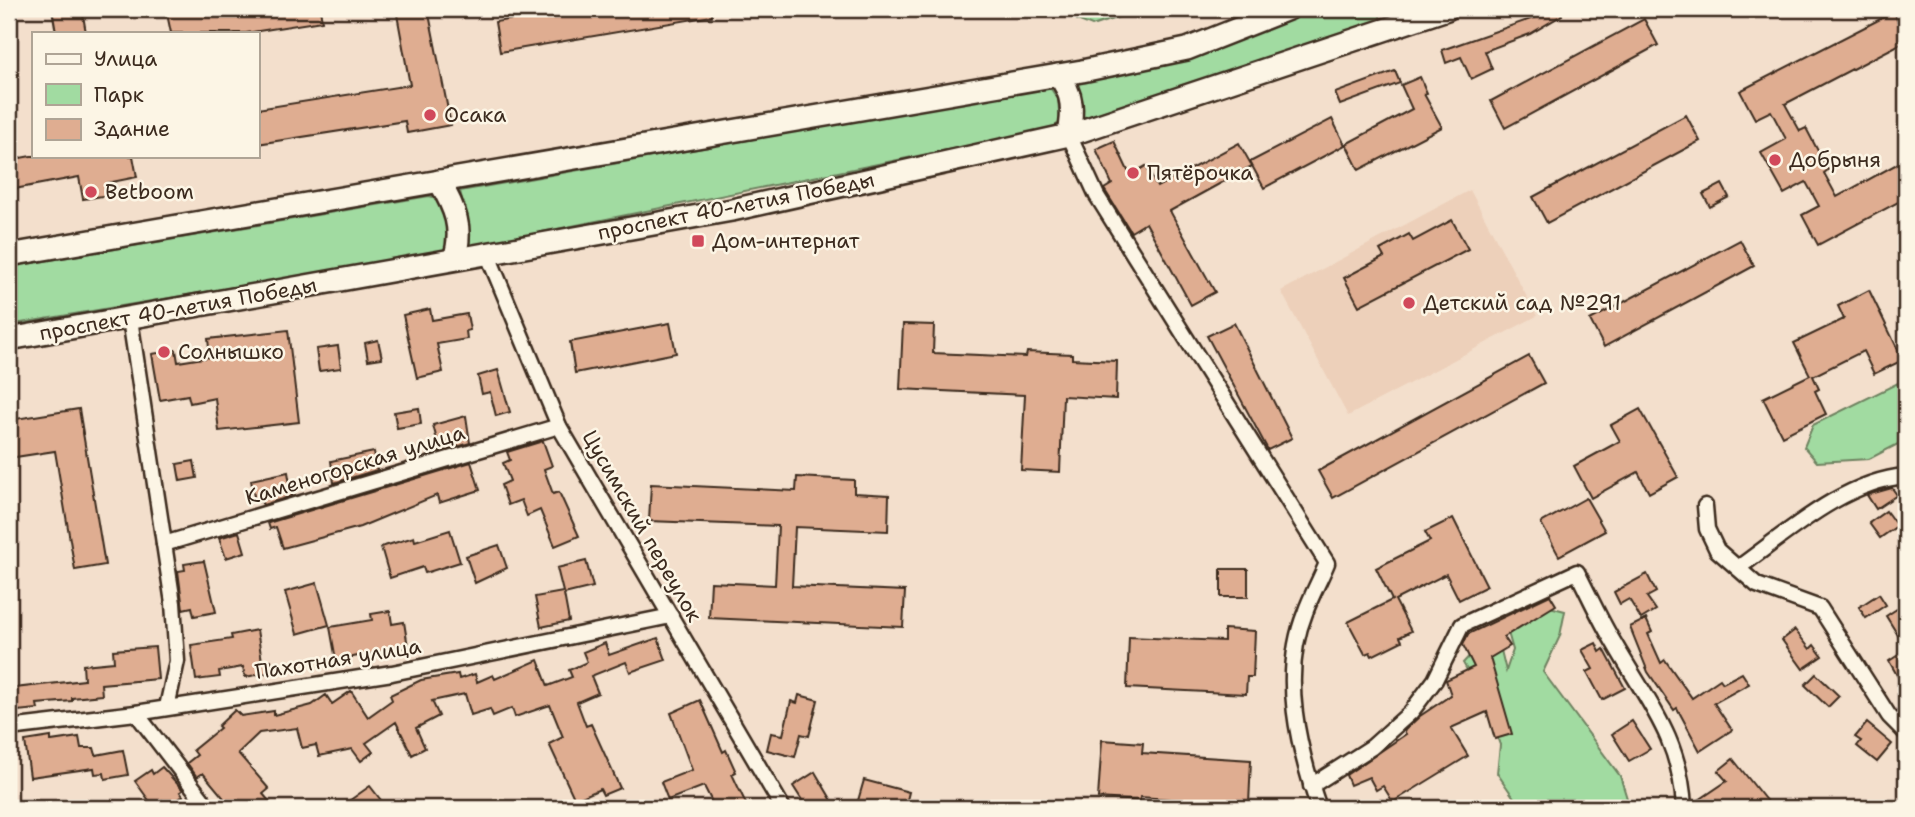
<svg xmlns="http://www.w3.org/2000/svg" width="1915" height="817" font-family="'Shantell Sans',sans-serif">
<rect width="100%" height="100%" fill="#f3dfcc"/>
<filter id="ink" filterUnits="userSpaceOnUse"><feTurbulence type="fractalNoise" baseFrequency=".0143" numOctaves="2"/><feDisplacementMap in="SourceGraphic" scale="14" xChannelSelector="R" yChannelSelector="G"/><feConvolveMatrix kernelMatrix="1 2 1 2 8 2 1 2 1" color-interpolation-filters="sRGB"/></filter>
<g filter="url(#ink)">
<path fill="#edd0ba" d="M1470,190L1537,316L1348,416L1281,291Z"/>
<g fill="#a1dba1" stroke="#6e8260" stroke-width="2">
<path d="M1072,9H1143L1092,26L1077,20Z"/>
<path d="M1317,9H1378L1381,20L1078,120L1072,81L1191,57Z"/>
<path d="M1041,88L1051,89L1058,99L1060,122L1051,129L468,247L469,229L460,191Z"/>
<path d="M429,196L441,199L447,208L449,251L9,325V267Z"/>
<path d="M1906,379V440L1869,459L1817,462L1804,447L1813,425Z"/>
<path d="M1546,606L1565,611L1560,636L1543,672L1620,776L1630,808H1521L1497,773L1500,745L1482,696L1463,663L1485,639L1499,642L1506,671L1513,650L1507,629Z"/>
</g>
<g fill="#dfad91" stroke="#3b2a1e" stroke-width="2">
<path d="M52,9H82L86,33H56Z"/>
<path d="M166,9H320L322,21L246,33H171Z"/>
<path d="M396,9H428L451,125L407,133L405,121L257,144V109L410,85Z"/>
<path d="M574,9H712V16L500,52L495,22Z"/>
<path d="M1559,9L1562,15L1530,34L1485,51L1492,69L1471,79L1461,57L1446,63L1442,50Z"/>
<path d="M1894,12L1906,41L1785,104L1800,131L1806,128L1828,170L1824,173L1837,197L1906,159V198L1818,245L1802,215L1819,206L1806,182L1784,194L1761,153L1786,139L1771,111L1755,119L1740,91Z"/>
<path d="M1644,19L1658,45L1505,128L1491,101Z"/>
<path d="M1395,71L1400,83L1340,105L1335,93Z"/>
<path d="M1420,77L1427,93L1424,94L1442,127L1359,170L1346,144L1412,109L1401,85Z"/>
<path d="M1686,115L1700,141L1547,223L1533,197Z"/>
<path d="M1332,119L1345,145L1264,188L1250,162Z"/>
<path d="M1114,141L1130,175L1146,166L1157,187L1239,143L1252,166L1170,211L1215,292L1191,305L1146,223L1131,232L1104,189L1112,184L1096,149Z"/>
<path d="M31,156H133L137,177L107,183L109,195L83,199L79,177L9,190V160Z"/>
<path d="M1722,184L1729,197L1710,207L1703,194Z"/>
<path d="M1452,220L1468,249L1359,306L1344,278L1384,257L1380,250L1409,234L1413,241Z"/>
<path d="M1740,240L1754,266L1604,347L1590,320Z"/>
<path d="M1869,290L1903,360L1874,374L1863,351L1813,376L1819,389L1815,391L1826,414L1782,436L1763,398L1810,375L1794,343L1844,319L1838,306Z"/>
<path d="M430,309L432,320L467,314L470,330L466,331L467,339L437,344L443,372L417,378L403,315Z"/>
<path d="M670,323L676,353L575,373L570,342Z"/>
<path d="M1234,323L1292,438L1268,450L1207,336Z"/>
<path d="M903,324L934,325L933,353L1026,357L1027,352L1072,354V359L1117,361L1116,399L1063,396L1060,472L1021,470L1025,395L900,389Z"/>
<path d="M288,330L299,422L219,431L215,398L190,403L188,395L160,400L152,354L176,350L178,362L210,357L208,339Z"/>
<path d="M378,340L382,358L368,360L365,343Z"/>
<path d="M338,346L341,368L319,371L316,349Z"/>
<path d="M1529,356L1544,383L1333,498L1318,471Z"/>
<path d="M498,370L510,412L496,416L490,392L482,394L478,376Z"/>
<path d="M419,408L421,424L397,428L394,412Z"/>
<path d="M79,409L105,565L75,570L55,451L9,458V420Z"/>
<path d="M1640,409L1678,477L1649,493L1638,472L1591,498L1574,466L1620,441L1611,425Z"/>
<path d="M466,416L470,443L440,452L433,425Z"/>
<path d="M543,441L552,466L544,469L553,494L559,492L579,536L555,546L540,510L527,516L521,500L508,505L501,485L510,481L503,463L510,460L507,452Z"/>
<path d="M374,452L377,470L334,483L331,461Z"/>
<path d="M194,461L197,478L180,481L177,464Z"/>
<path d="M471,462L480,490L439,503L437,495L360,527L283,548L276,527L270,529L268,523Z"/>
<path d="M288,472L292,496L263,505L261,501L255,502L251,480Z"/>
<path d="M797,477L854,480V493L889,495L888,531L795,527L792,586L905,591L903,627L709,618L711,582L775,585L778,526L649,521L651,484L796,491Z"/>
<path d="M1892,488L1897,495L1876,509L1867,495Z"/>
<path d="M1586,498L1605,531L1559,556L1541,523Z"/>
<path d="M1886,511L1897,526L1880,538L1869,523Z"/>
<path d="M1453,518L1487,586L1459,600L1446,574L1395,600L1411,631L1400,637L1402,641L1372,656L1370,652L1365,654L1348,622L1392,600L1376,568L1430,541L1425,532Z"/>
<path d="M450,530L460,562L425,573L423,567L390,578L381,547L414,537L415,541Z"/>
<path d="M239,532L245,552L226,558L219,538Z"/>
<path d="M499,545L507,568L475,583L466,556Z"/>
<path d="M204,561L216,612L194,616L192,607L183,609L178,571L185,570L184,564Z"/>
<path d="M586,561L593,587L564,594L569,621L541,627L535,597L563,592L557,568Z"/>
<rect x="1221" y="569" width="27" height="28"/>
<path d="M1647,574L1656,592L1647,597L1656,610L1641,619L1629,599L1620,604L1614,592Z"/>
<path d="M317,583L329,625L297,634L285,592Z"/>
<path d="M1879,594L1886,605L1866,618L1859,607Z"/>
<path d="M1550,595L1556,605L1504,637L1510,646L1490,658L1512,734L1495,739L1487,712L1451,728L1468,756L1393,802L1383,786L1376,790L1369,777L1350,785L1346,775L1406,734L1404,731L1420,716L1451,695L1446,680L1474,667L1463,645L1468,634Z"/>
<path d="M1906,603V648L1886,616Z"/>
<path d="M390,611L392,624L404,622L408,647L336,660L330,627L372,620L371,614Z"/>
<path d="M1646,619L1652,632L1648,634L1661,663L1665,660L1692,698L1720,679L1723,683L1742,673L1749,684L1714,703L1732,730L1700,751L1677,708L1674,710L1648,672L1630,627Z"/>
<path d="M1224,629L1255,631L1253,677H1247L1246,694L1127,688L1129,637L1224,641Z"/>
<path d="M257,630L262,661L271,660L273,672L245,677L243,667L219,671L220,677L196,680L191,645L232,639L231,635Z"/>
<path d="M1795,630L1810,649L1814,645L1822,656L1803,669L1782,640Z"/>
<path d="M658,638L666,660L630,672L626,662L591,676L598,693L577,702L586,726L591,724L620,788L603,795L600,789L575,800L549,744L563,737L550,705L515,717L512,708L493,716L490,709L471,715L465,694L432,701L439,716L416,728L425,748L412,755L396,722L366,743L373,752L361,761L352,749L319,756L316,745L302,748L297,728L259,733L238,753L269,789L263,794L275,808H232L203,773L197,777L187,763L197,755L193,750L220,728L218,726L235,710L241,716L274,711V715L312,705L326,695L332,704L351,691L368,717L392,700L390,695L421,680L458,674L459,679L475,674L477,682L493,675L495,679L538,660L548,686L572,677L569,670L587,662L583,652L605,643L609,655Z"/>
<path d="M1596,643L1600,652L1604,649L1625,688L1602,700L1587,672L1593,669L1582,650Z"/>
<path d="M155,647L158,679L101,684L102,695L72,698V701L37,704L38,709L17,711L15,688L84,680L83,665L114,662L113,650Z"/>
<path d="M1906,650V691L1889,661Z"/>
<path d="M1816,674L1839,696L1828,707L1805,685Z"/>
<path d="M799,695L818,700L809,736L801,734L795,757L767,750L771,733L783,735L791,701L797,703Z"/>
<path d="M700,700L723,752L726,750L736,772L732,774L748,808H715L704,786L668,800L661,782L692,770L671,713Z"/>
<path d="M1632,721L1650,749L1629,761L1612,734Z"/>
<path d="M1867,723L1892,744L1877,762L1857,746L1861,741L1855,737Z"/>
<path d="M51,737V741L79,737L81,748H94L96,755L123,750L128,775L105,779L104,773L95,774L94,768L30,777L25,741Z"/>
<path d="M1102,740L1143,743L1142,753L1251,760L1249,804L1140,797V801L1098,798Z"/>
<path d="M1733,759L1756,788L1772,808H1693V804L1727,781L1718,771Z"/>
<path d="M162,767L183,790L180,792L183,796L167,807L162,800L153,806L135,781L151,770L153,774Z"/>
<path d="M815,772L834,804L827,808H807L793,786Z"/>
<path d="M864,780L909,792L905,808H872L857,804Z"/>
<path d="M370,786L387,808H339Z"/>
</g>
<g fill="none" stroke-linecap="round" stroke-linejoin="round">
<g stroke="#3b2a1e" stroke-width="19">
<g id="minor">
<path d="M1069,135L1097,196L1327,563C1320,580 1311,596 1305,613C1280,675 1298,748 1319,808"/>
<path d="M487,253L559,426L783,808"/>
<path d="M130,319L173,603L177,661L167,707"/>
<path d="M1705,506L1707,529L1717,550L1757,585L1820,608L1889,716L1906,733"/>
<path d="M164,544L559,426"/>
<path d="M1738,568C1787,533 1844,481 1906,476"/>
<path d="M136,713L209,808"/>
<path d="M9,728L136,713L392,673L671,616"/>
<path d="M1311,786L1372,747L1411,712L1435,680L1462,625L1577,572C1589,595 1600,620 1614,643C1647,701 1681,739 1684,808"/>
</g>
</g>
<g stroke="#3b2a1e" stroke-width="26">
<g id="secondary">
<path d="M1058,75C1074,94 1073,112 1069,135"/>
<path d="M439,181C455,208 464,229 454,259"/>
<path d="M9,255L1082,71L1187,49L1288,9"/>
<path d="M9,339L732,210L1069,135L1447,9"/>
</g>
</g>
<use href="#minor" stroke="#fcf5e5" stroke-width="14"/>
<use href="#secondary" stroke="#fcf5e5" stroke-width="21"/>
</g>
</g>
<g fill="#d1495b" stroke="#fcf5e5" stroke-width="2.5">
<circle cx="430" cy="115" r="7"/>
<circle cx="1775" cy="160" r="7"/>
<circle cx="1133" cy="173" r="7"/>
<circle cx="91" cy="192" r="7"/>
<rect x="691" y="234" width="14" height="14" rx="3.5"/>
<circle cx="1409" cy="303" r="7"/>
<circle cx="164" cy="352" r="7"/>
</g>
<g text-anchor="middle" stroke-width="5" stroke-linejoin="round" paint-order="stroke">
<g font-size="21" fill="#3b2a1e" stroke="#fcf5e5" text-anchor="start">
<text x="444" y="122">Осака</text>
<text x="1789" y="167">Добрыня</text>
<text x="1147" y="180">Пятёрочка</text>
<text x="105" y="199">Betboom</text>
<text x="712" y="248">Дом-интернат</text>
<text x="1423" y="310">Детский сад №291</text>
<text x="178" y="359">Солнышко</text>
</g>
<g font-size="21" fill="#3b2a1e" stroke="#fcf5e5">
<text transform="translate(736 206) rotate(-11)" y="7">проспект 40-летия Победы</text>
<text transform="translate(178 309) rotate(-10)" y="7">проспект 40-летия Победы</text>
<text transform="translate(355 465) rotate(-17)" y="7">Каменогорская улица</text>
<text transform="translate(642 526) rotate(60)" y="7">Цусимский переулок</text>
<text transform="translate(338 659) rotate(-9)" y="7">Пахотная улица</text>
</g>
</g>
<rect width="1915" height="817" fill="none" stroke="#fcf5e5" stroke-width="35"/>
<rect x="18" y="18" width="1880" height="782" fill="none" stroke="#3b2a1e" stroke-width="2.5" filter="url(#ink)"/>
<rect x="32" y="32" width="228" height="126" fill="#fcf5e5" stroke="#afa495" stroke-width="2"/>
<rect x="46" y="54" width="35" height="10" fill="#fcf5e5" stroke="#afa495" stroke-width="2"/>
<text x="94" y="66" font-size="21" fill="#3b2a1e">Улица</text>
<rect x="46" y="84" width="35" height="21" fill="#a1dba1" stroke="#afa495" stroke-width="2"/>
<text x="94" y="102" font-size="21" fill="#3b2a1e">Парк</text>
<rect x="46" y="119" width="35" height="21" fill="#dfad91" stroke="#afa495" stroke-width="2"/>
<text x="94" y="136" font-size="21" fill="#3b2a1e">Здание</text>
</svg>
